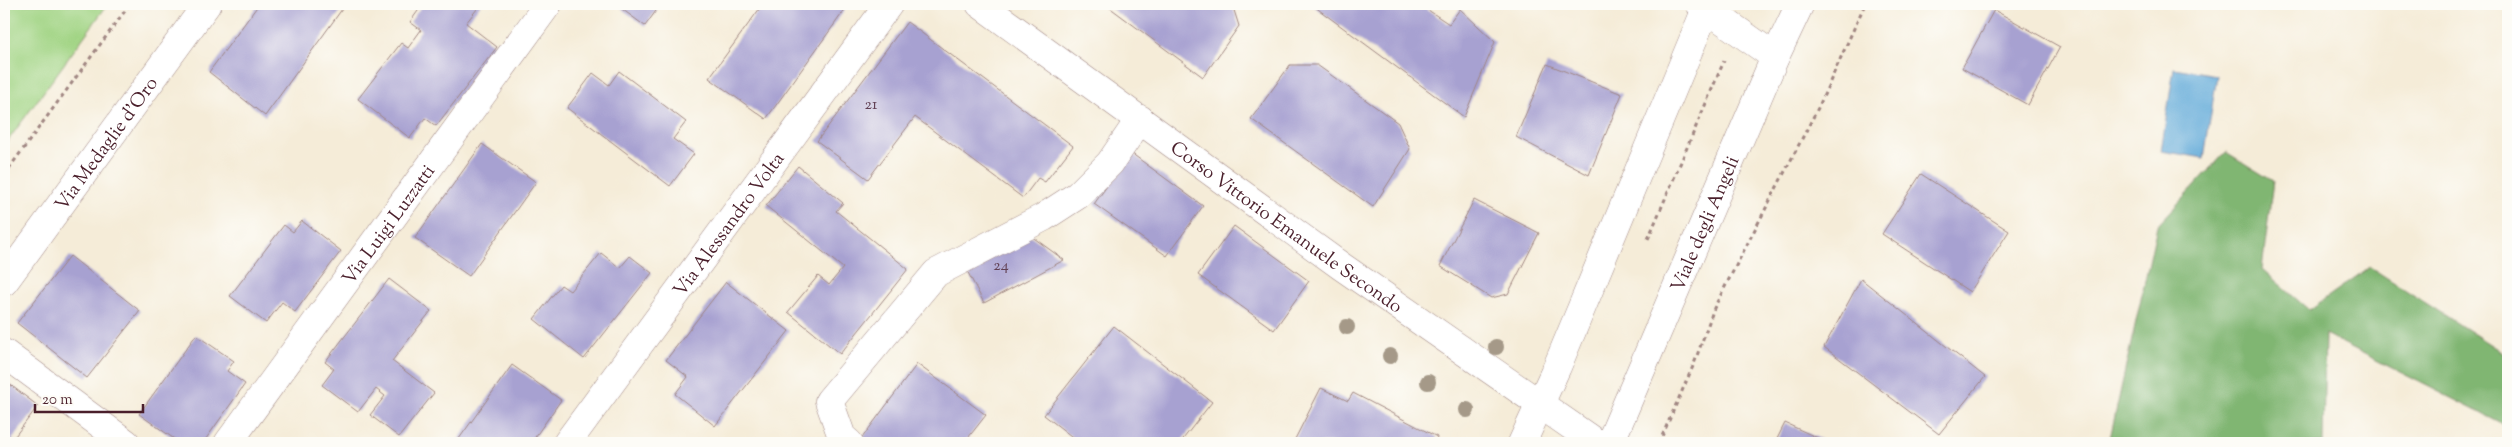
<svg xmlns="http://www.w3.org/2000/svg" width="2512" height="447" font-family="'Sorts Mill Goudy',serif">
<rect width="100%" height="100%" fill="#fdfcf7"/>
<filter id="ink" filterUnits="userSpaceOnUse"><feTurbulence type="fractalNoise" baseFrequency=".02" numOctaves="2"/><feDisplacementMap in="SourceGraphic" scale="10" xChannelSelector="R" yChannelSelector="G"/><feConvolveMatrix kernelMatrix="1 2 1 2 8 2 1 2 1" color-interpolation-filters="sRGB"/></filter>
<filter id="wash" filterUnits="userSpaceOnUse"><feTurbulence type="fractalNoise" baseFrequency=".0096" numOctaves="4" result="noise"/><feDisplacementMap in="SourceGraphic" scale="20" xChannelSelector="R" yChannelSelector="G"/><feGaussianBlur stdDeviation="1.12" result="paint"/><feColorMatrix in="noise" values="0 0 0 0 0 0 0 0 0 0 0 0 0 0 0 0 0 1.4 0 .05"/><feComposite in="paint" operator="in"/></filter>
<g filter="url(#wash)">
<rect width="100%" height="100%" fill="#f5ecd8"/>
<path fill="#a1d484" stroke="#767a58" d="M4,4H108L4,146Z"/>
<path fill="#80b672" stroke="#656a4e" d="M2226,152L2273,181L2262,269L2309,310L2370,267L2508,356V427L2325,334L2323,443H2109L2157,226Z"/>
<path fill="#62aad9" stroke="#566482" d="M2174,68L2217,75L2204,158L2161,151Z"/>
<g id="blocks">
<g fill="#a7a1d1">
<path d="M259,4L345,5L265,116L209,72Z"/>
<path d="M423,4H481L466,23L497,47L436,126L425,118L410,138L358,99L401,43L408,48L421,30L410,22Z"/>
<path d="M615,4H661L645,26Z"/>
<path d="M763,4H849L766,119L709,78Z"/>
<path d="M1105,4H1232L1239,26L1203,77Z"/>
<path d="M1311,4H1419L1449,24L1460,9L1495,42L1464,117Z"/>
<path d="M1994,10L2060,47L2028,105L1962,68Z"/>
<path d="M907,22L1073,146L1045,182L1038,178L1023,198L915,117L868,179L817,141Z"/>
<path d="M1547,64L1622,94L1589,175L1516,137Z"/>
<path d="M1290,65H1317L1398,123L1410,149L1373,207L1251,119Z"/>
<path d="M619,71L686,122L673,139L694,154L670,186L567,108L593,73L609,85Z"/>
<path d="M482,144L536,182L469,276L415,238Z"/>
<path d="M1131,153L1203,206L1167,256L1094,204Z"/>
<path d="M798,166L843,203L836,211L908,269L840,354L788,312L818,276L829,285L843,268L766,206Z"/>
<path d="M1921,174L2009,231L1970,292L1882,234Z"/>
<path d="M1474,200L1539,233L1508,294L1491,298L1440,266Z"/>
<path d="M302,221L341,251L295,312L282,302L266,323L230,296L284,225L293,232Z"/>
<path d="M1234,226L1309,281L1274,330L1198,275Z"/>
<path d="M1027,233L1064,260L984,303L964,265Z"/>
<path d="M601,253L620,268L630,256L652,273L584,359L534,319L561,285L570,291Z"/>
<path d="M70,256L140,311L87,378L17,323Z"/>
<path d="M389,279L431,311L392,361L434,393L399,437L370,415L385,396L376,389L358,412L322,385L334,369L325,362Z"/>
<path d="M1861,279L1985,377L1939,434L1824,347Z"/>
<path d="M726,282L789,331L715,426L675,394L688,377L666,360Z"/>
<path d="M1114,326L1212,402L1180,443H1080L1044,415Z"/>
<path d="M196,335L234,361L227,371L245,384L203,443H180L139,414Z"/>
<path d="M917,364L986,415L964,443H861L859,442Z"/>
<path d="M512,365L561,400L531,443H456Z"/>
<path d="M4,380L38,406L12,440L17,443H4Z"/>
<path d="M1321,388L1348,401L1353,393L1437,437L1436,443H1293Z"/>
<path d="M1785,423L1829,443H1775Z"/>
</g>
</g>
</g>
<g filter="url(#ink)">
<use href="#blocks" fill-opacity="0" stroke="#a08682" stroke-width="1"/>
<g fill="none" stroke-linecap="round" stroke-linejoin="round">
<g stroke="#a08682" stroke-width="29">
<g id="minor">
<path id="s1" d="M980,4L1341,266L1596,443"/>
<path d="M1700,4L1775,57"/>
<path id="s2" d="M4,282L207,4"/>
<path d="M4,353L126,443"/>
<path id="s3" d="M228,443L548,4"/>
<path id="s4" d="M567,443L889,4"/>
<path d="M849,443L842,437L829,401L936,273L1044,217L1078,195L1110,163L1140,119"/>
<path d="M1522,443L1557,367L1708,4"/>
<path id="s5" d="M1610,443L1775,57L1800,4"/>
</g>
</g>
<g stroke="#a08682" stroke-width="3" stroke-dasharray="4 4" stroke-linecap="butt">
<path d="M4,175L130,4"/>
<path d="M1648,239L1724,61"/>
<path d="M1659,443L1694,364L1714,308L1819,106L1865,4"/>
</g>
<use href="#minor" stroke="#fff" stroke-width="28"/>
</g>
<g fill="#a59988">
<circle cx="1347" cy="327" r="8"/>
<circle cx="1496" cy="347" r="8"/>
<circle cx="1390" cy="356" r="8"/>
<circle cx="1428" cy="382" r="8"/>
<circle cx="1467" cy="410" r="8"/>
</g>
</g>
<g text-anchor="middle" stroke-width="4.5" stroke-linejoin="round" paint-order="stroke">
<g font-size="16" fill="#614054">
<text x="871" y="109">21</text>
<text x="1001" y="270">24</text>
</g>
<g font-size="19" fill="#4a1f2b" stroke="#fdfcf7">
<text dy="7" stroke="none"><textPath href="#s2" startOffset="172">Via Medaglie d'Oro</textPath></text>
<text dy="7" stroke="none"><textPath href="#s3" startOffset="271">Via Luigi Luzzatti</textPath></text>
<text dy="7" stroke="none"><textPath href="#s5" startOffset="239">Viale degli Angeli</textPath></text>
<text dy="7" stroke="none"><textPath href="#s4" startOffset="272">Via Alessandro Volta</textPath></text>
<text dy="7" stroke="none"><textPath href="#s1" startOffset="379">Corso Vittorio Emanuele Secondo</textPath></text>
</g>
</g>
<rect width="2512" height="447" fill="none" stroke="#fdfcf7" stroke-width="20"/>
<path d="M35 404v8h108v-8" fill="none" stroke="#4a1f2b" stroke-width="2.5"/>
<text x="42" y="404" font-size="15" fill="#4a1f2b" stroke="#fdfcf7" stroke-width="4" paint-order="stroke">20 m</text>
</svg>
